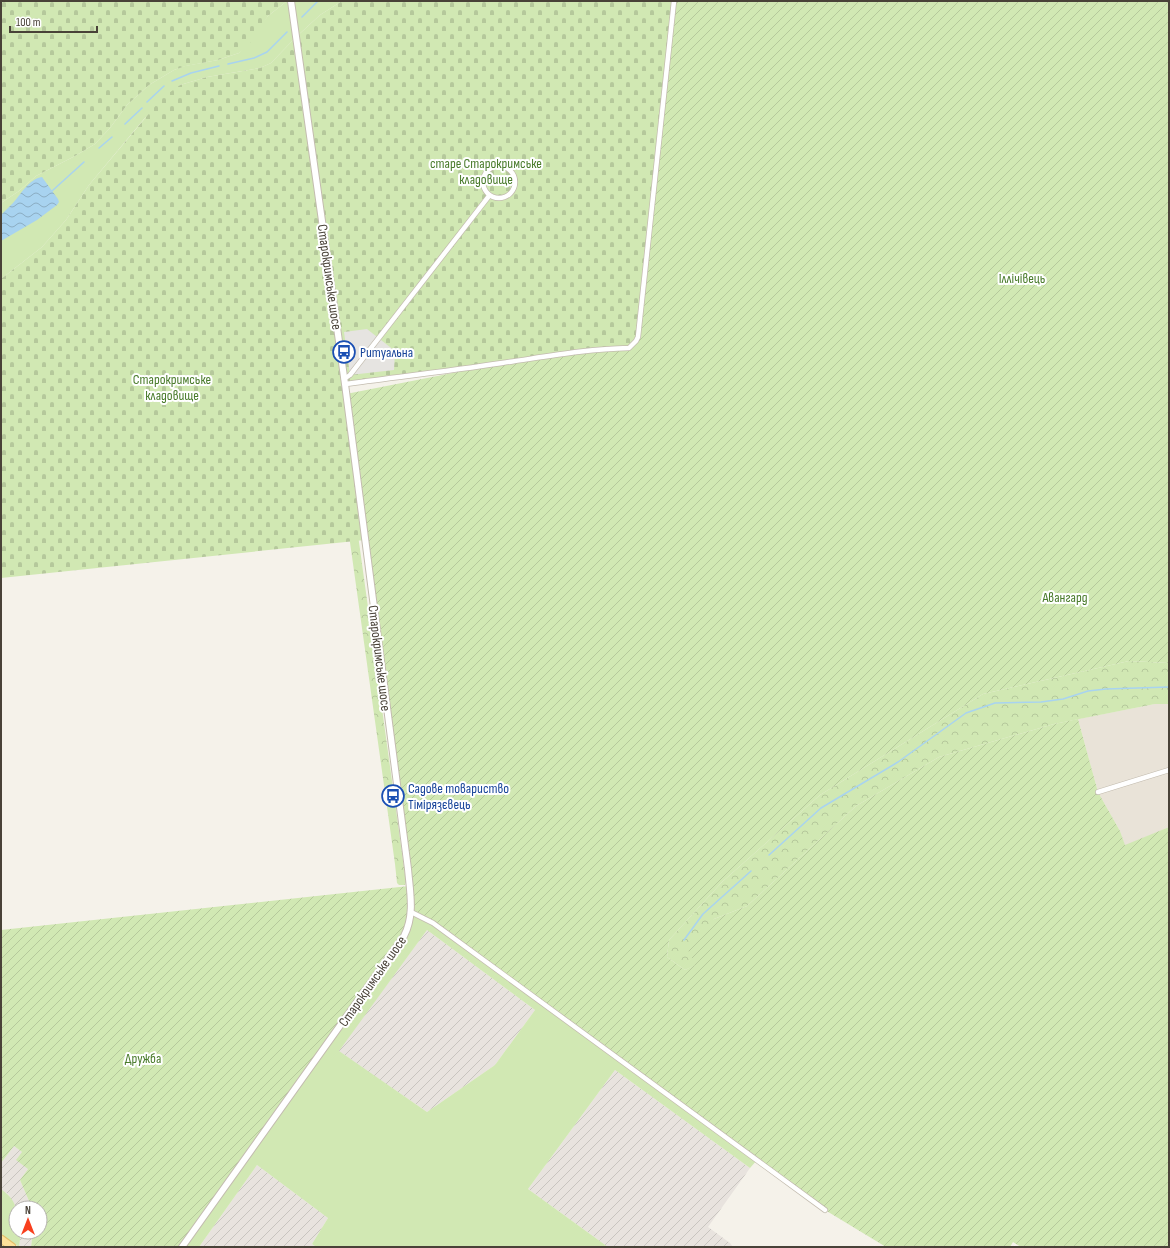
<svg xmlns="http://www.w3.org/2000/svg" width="1170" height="1248" font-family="'Sofia Sans Condensed',sans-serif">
<defs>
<pattern id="industrial-furrows" width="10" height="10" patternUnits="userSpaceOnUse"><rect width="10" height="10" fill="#e8e3de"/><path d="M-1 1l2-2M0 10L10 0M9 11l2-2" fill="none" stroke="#c8c4bf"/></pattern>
<pattern id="forest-crowns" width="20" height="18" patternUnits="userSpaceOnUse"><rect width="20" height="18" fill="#d1e8b3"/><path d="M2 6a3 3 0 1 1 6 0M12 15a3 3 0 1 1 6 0" fill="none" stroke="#b5c89b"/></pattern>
<pattern id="cemetery-stones" width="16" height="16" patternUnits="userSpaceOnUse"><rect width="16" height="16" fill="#d1e8b3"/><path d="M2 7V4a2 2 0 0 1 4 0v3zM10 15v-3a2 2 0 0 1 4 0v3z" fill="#b5c89b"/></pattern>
<pattern id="garden-furrows" width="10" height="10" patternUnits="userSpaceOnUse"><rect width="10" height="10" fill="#d1e8b3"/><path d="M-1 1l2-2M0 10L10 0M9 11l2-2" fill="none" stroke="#b5c89b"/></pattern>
<pattern id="water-waves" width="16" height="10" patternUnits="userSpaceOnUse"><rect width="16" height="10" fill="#a8d3f0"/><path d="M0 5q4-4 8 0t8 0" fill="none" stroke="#8badc3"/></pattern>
</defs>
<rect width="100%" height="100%" fill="#f5f2ea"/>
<path fill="#e9e3d8" d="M1155,704H1169V827L1125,846L1120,831L1098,792L1078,719Z"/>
<g fill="url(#industrial-furrows)">
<path d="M427,930L535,1010L495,1065L427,1112L338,1051Z"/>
<path d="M615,1070L750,1168L708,1227L730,1243L733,1247H608L528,1189Z"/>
<path d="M14,1146L22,1152L28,1169L20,1180L32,1208H16L9,1195L1,1189V1163Z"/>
<path d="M257,1165L328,1218L312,1244L316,1247H199Z"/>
<path d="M21,1232H33L31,1247H19Z"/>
</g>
<g fill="#d1e8b3" fill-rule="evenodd">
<path d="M287,1H290L295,38L271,63L260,68L207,77L180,85L144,119L89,185L66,220L42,247L1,279V203L19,191L36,176L75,156L95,144L110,128L127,105L149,85L174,70L185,66L218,60L239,53L268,16Z"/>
<path d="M291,1H342L320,15L296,37Z"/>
<path d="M411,912L433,923L757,1160L750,1168L615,1070L528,1189L608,1247H316L312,1244L328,1218L257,1165L199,1247H182ZM427,930L535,1010L495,1065L427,1112L339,1051Z"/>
<path d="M1,1189C20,1203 16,1211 16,1232H21L19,1247L1,1235Z"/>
</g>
<g fill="url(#forest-crowns)">
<path d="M337,383L406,882L405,885H399L397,883L395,864L328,385Z"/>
<path d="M1129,661L1169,663V704H1155L1054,724L939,757L856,806L747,906L714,919L696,965L685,970L667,957L669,940L722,882L820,795L983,694Z"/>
</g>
<g fill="url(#cemetery-stones)">
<path d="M1,1H287L268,16L251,42L239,53L218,60L186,66L174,70L149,85L127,105L110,128L95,144L75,156L36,176L19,191L1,203Z"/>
<path d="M342,1H674L638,337L629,348L345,384L365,540L1,578V279L42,247L66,220L89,185L162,98L180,85L207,77L260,68L271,63L295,38L320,15Z"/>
</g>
<path fill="url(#garden-furrows)" d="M674,1H1169V663L1129,661L983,694L820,795L722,882L669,940L667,957L685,970L695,965L688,950L714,919L747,906L856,806L939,757L1054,724L1078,719L1098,792L1120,831L1125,845L1169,827V1247H1021L1013,1242L1010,1247H886L825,1210L433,923L411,912L408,927L182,1247H31L33,1232H40V1208H32L20,1180L28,1169L16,1160L22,1152L14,1146L1,1163V930L409,886L346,394L503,363L542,357L629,348L636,341Z"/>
<path fill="#e6e4e1" d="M367,329L395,351L394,370L350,375L344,332Z"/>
<path fill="url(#water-waves)" d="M42,177L58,199L59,202L57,205L37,220L1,241V215C5,211 9,207 13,203C21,194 29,179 42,177Z"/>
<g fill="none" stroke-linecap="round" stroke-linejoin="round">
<g stroke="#a8d3f0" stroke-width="1.5">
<path d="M302,17L318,1"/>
<path d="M228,64L254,58L267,52L287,32"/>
<path d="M172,81L191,73L219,66"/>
<path d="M147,102L164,86"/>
<path d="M125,124L142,108"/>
<path d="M99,148L112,137"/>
<path d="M52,191L84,162"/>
<path d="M769,855L821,808L898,762L966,713L995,703L1041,702L1063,699L1088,691L1106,689L1169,687"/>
<path d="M684,940L703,914L751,871"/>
</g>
<g stroke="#c3bcaf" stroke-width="6">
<g id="minor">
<circle cx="499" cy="182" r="16"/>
<path d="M344,379L350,375L489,196"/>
<path d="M345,384C397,377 450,371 502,363C544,357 586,349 629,348L636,341L638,337L674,1"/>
<path d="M1098,792L1169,770"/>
<path d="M411,912L433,923L825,1210"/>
</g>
</g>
<g stroke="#c3bcaf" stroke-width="8">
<path id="tertiary" d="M182,1247L404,936C415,915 410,892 408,869L345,384L291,1"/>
</g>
<g stroke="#e3bf6a" stroke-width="9">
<path id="primary" d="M1,1239L12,1247"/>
</g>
<use href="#minor" stroke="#fff" stroke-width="4.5"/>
<use href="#tertiary" stroke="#fff" stroke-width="6"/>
<use href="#primary" stroke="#fde19b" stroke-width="7"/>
</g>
<defs>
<g id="bus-ring" transform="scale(1.15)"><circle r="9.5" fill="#fff" stroke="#1a4fb4" stroke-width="1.5"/><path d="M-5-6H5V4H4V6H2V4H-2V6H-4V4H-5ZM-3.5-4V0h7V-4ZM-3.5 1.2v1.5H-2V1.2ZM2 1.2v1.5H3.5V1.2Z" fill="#1a4fb4"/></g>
</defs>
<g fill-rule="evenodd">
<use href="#bus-ring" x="344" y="352"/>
<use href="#bus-ring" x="393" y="796"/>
</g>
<g text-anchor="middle" stroke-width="4" stroke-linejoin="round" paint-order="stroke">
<g font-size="14" fill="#497b2b" stroke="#fff">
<text x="486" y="168">старе Старокримське<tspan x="486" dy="16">кладовище</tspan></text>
<text x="1022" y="283">Іллічівець</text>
<text x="172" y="384">Старокримське<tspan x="172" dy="16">кладовище</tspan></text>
<text x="1065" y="602">Авангард</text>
<text x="143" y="1063">Дружба</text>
</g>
<g font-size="14" fill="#494238" stroke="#fff">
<text transform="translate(330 277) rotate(82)" y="5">Старокримське шосе</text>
<text transform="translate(380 658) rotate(83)" y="5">Старокримське шосе</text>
<text transform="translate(372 981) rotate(-55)" y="5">Старокримське шосе</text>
</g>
<g font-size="14" fill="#164399" stroke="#fff" text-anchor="start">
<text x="360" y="357">Ритуальна</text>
<text x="408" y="793">Садове товариство<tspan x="408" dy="16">Тімірязєвець</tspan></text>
</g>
</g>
<rect width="1170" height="1248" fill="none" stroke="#494238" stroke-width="4"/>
<g transform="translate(28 1220)"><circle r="19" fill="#ffffff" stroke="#b6b3af"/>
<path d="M0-3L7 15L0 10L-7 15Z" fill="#f83f1e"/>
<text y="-6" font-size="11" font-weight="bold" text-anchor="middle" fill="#494238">N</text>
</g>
<path d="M10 26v6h87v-6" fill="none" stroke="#494238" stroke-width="2"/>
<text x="16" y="26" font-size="12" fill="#494238" stroke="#ffffff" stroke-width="3" paint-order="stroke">100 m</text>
</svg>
